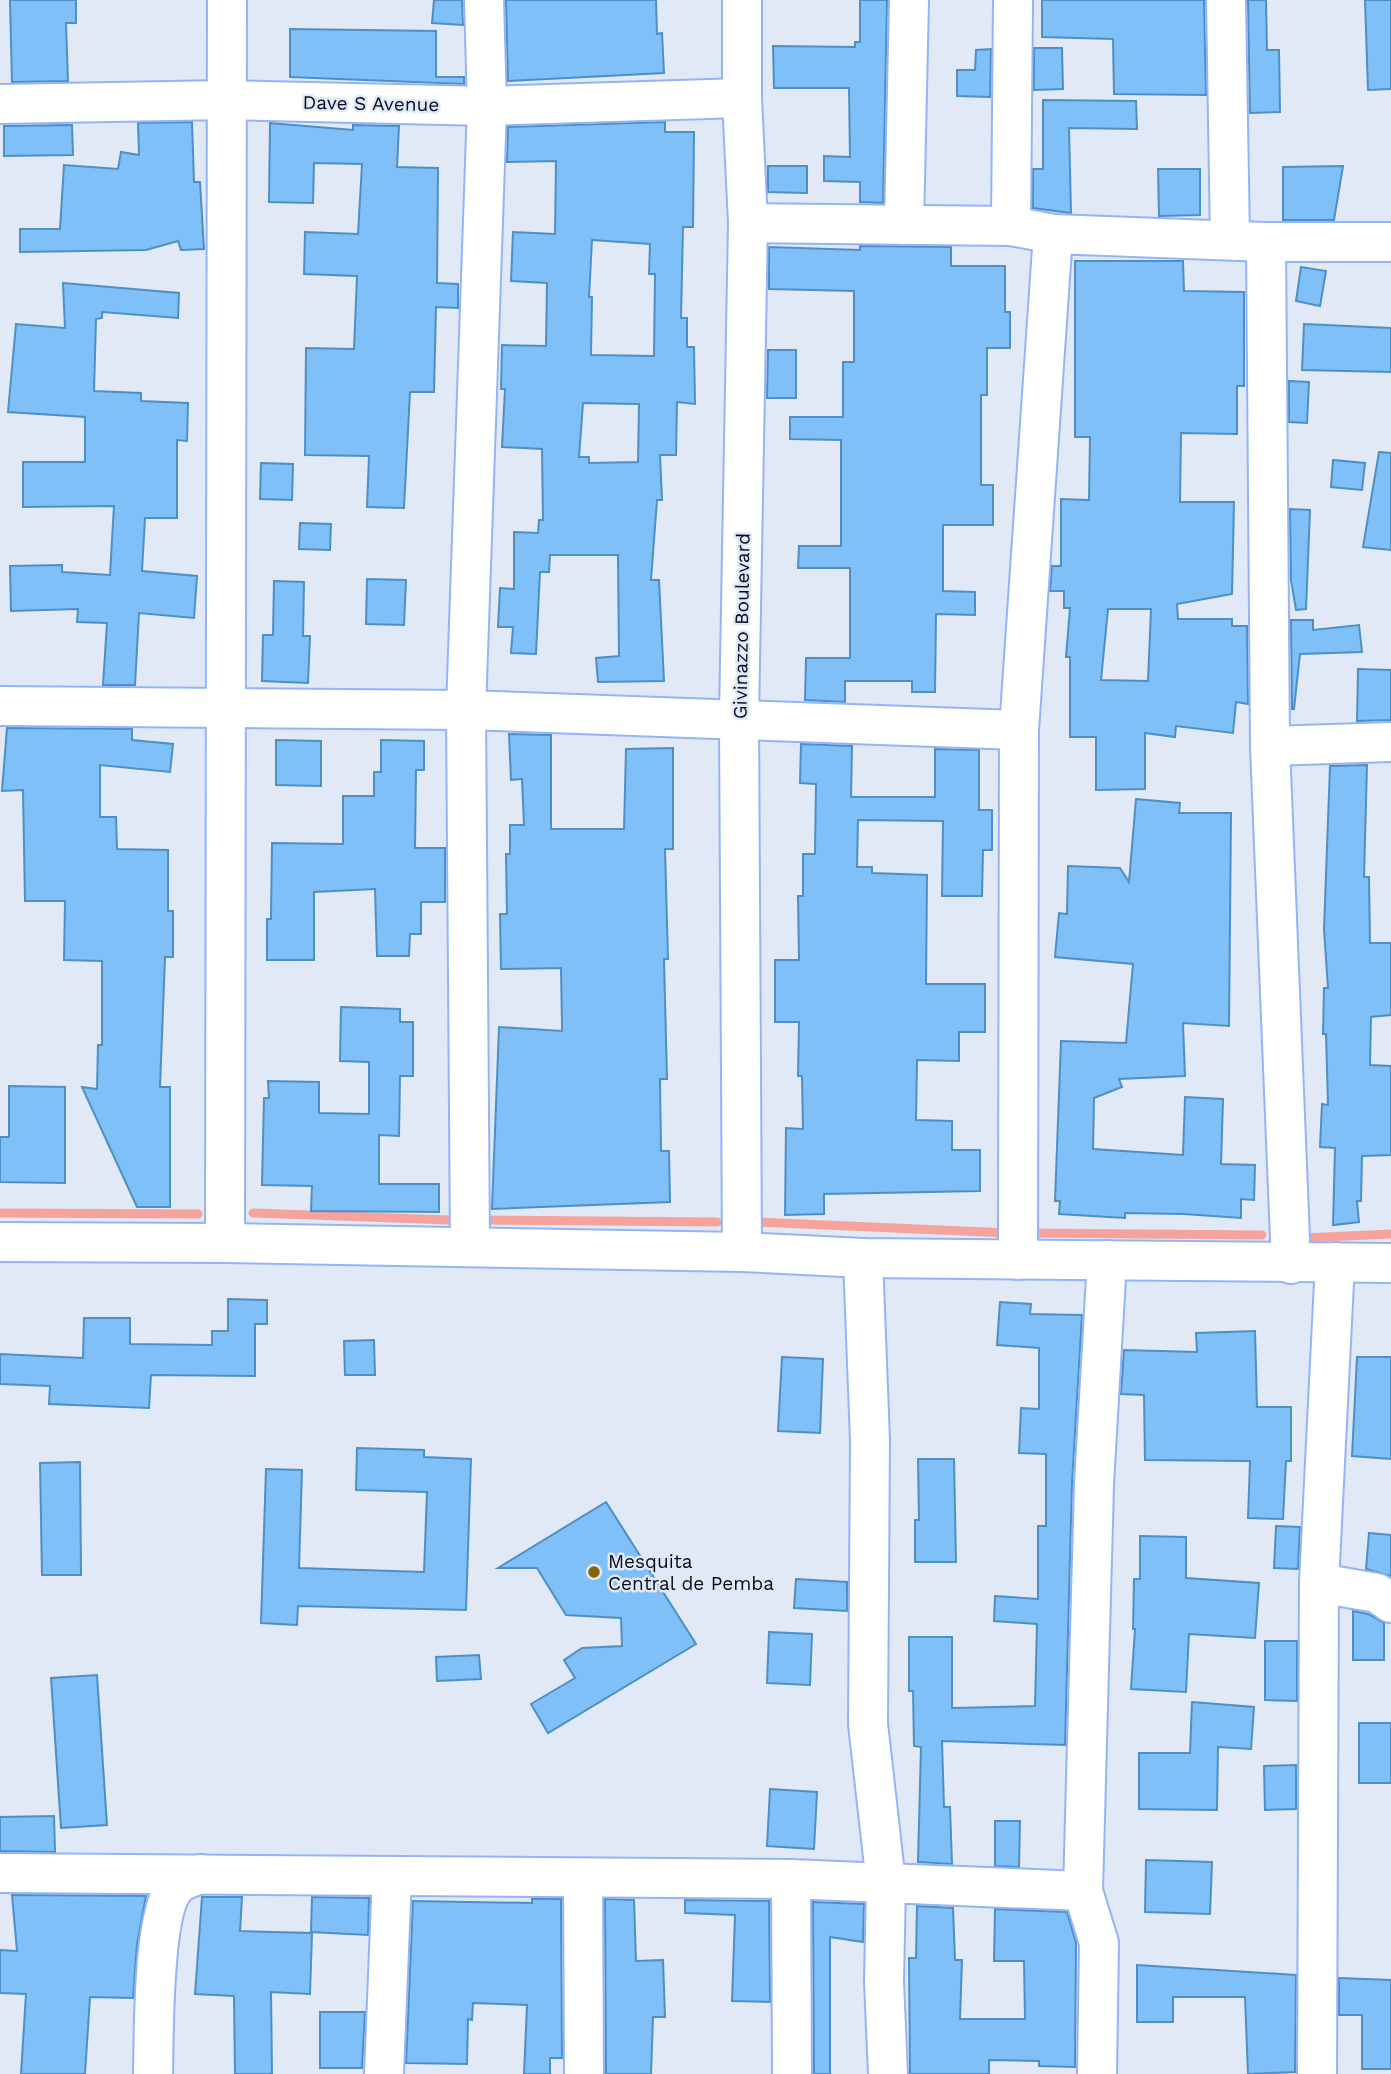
<svg xmlns="http://www.w3.org/2000/svg" width="1391" height="2074" font-family="'Work Sans',sans-serif">
<rect width="100%" height="100%" fill="#e1e8f6"/>
<g fill="none" stroke-linecap="round" stroke-linejoin="round">
<g stroke="#f5a39c" stroke-width="9">
<path d="M0,1213L198,1214"/>
<path d="M253,1213L450,1220"/>
<path d="M486,1220L717,1222"/>
<path d="M759,1222L1009,1233"/>
<path d="M1026,1233L1262,1235"/>
<path d="M1303,1238L1391,1234"/>
</g>
</g>
<g fill="#7ec0f7" stroke="#4e8fc4" stroke-width="2" fill-rule="evenodd">
<path d="M10,0H76V23H66L68,81L12,82Z"/>
<path d="M434,0H462L463,25L432,23Z"/>
<path d="M506,0H656L657,34L662,33L664,73L508,81Z"/>
<path d="M860,0H887L883,203L860,202V182L824,181V156L850,157L849,88H774L773,46L855,47V42H860Z"/>
<path d="M1042,0H1204L1206,95L1114,94L1113,39L1042,37Z"/>
<path d="M1248,0H1266L1267,50H1279L1280,112L1250,113Z"/>
<path d="M1365,0H1391V89L1368,90Z"/>
<path d="M290,29L436,31V77H464V84L290,77Z"/>
<path d="M1034,48H1062L1063,89L1034,90Z"/>
<path d="M991,49L990,97L957,96V70H975L976,50Z"/>
<path d="M1043,100L1136,101L1137,129L1069,128L1071,213L1033,208V169H1043Z"/>
<path d="M192,122L194,182H200L204,249L181,250L178,241L146,250L20,252V229H60L64,165L118,169L121,152L139,155L138,123Z"/>
<path d="M665,122V132H694L693,227H683L681,318H687V347H694L695,404L677,402L676,455H660L662,500H657L651,580H659L664,681L598,682L596,658L619,656L618,555H550L549,572H540L536,654L511,653L513,627H498L500,588L514,589V532L538,533L539,520H543L542,449L502,447L505,389H501L502,345L546,346L547,283L511,281L513,232L555,234L556,161L507,162L508,127ZM592,240L650,244L649,274H655L654,356L591,355L592,297H589ZM583,403L639,404L638,462L589,463V457H579Z"/>
<path d="M270,123L353,130V125L399,126L397,167L438,168L437,283L458,284V308L436,307L434,392H410L404,508L367,507L369,456L305,455L306,348L354,349L357,276L304,274L305,232L358,234L362,164L314,163L313,203L269,202Z"/>
<path d="M72,125L73,155L4,156V126Z"/>
<path d="M768,166H807V193L768,192Z"/>
<path d="M1343,166L1334,220H1283V167Z"/>
<path d="M1158,169H1200V215L1159,216Z"/>
<path d="M860,246L951,247V266H1005V312H1010V348H987V395H981V485H993V525H943V591L975,592V615L936,614L935,692H912V681H845V702L805,700L806,658H850V568H798L799,546H841V440L790,439V417H843V362H854V291L769,289V247L860,250Z"/>
<path d="M1075,261H1183L1184,291L1244,292V386H1237V434L1181,433L1180,502H1234L1232,594L1177,604L1178,619H1232V626H1247L1248,704L1236,702L1233,733L1176,726L1175,737L1145,733V789L1096,790V737H1070V657H1066L1070,608H1064V591H1050L1052,566H1061V499L1089,500L1090,437H1075ZM1108,609H1151L1148,681L1101,680Z"/>
<path d="M1301,267L1326,271L1320,306L1296,301Z"/>
<path d="M63,283L179,293L178,318L102,312V318L96,319L94,391L141,393V401L188,403L187,441L177,440V518H145L142,571L197,576L194,618L139,613L135,685H103L107,623L77,622L78,609L11,611L10,566L62,565V572L110,575L114,506L23,507V462H85V417L8,412L16,324L65,328Z"/>
<path d="M1304,324L1391,328V372L1302,370Z"/>
<path d="M768,350H796V398H767Z"/>
<path d="M1289,381L1309,382L1307,423L1289,422Z"/>
<path d="M1379,452L1391,453V550L1363,547Z"/>
<path d="M1333,460L1365,463L1362,490L1331,487Z"/>
<path d="M261,463L293,464L292,500L260,499Z"/>
<path d="M1290,509L1310,510L1306,609L1296,610L1291,580Z"/>
<path d="M300,523L331,524L330,550L299,549Z"/>
<path d="M367,579L406,580L404,625L366,624Z"/>
<path d="M274,581L304,582L303,636H310L308,683L262,681L263,635H273Z"/>
<path d="M1291,620H1313V630L1359,625L1362,652L1300,654L1294,709H1292Z"/>
<path d="M1358,669L1391,670V720L1357,721Z"/>
<path d="M7,728L132,729V740L173,744L170,772L100,765V817H116L117,849L168,850V911H173V957H165L160,1087H170V1207H137L82,1087L97,1089L98,1045H102V961L64,960L65,901H25L23,790L2,791Z"/>
<path d="M509,734L551,735V829H624L626,749L673,748V849H665L668,959H664L667,1079H660L661,1151H669L670,1202L492,1209L499,1027L562,1031V1024L561,968L501,969L500,914H507L506,854H510V825H524L522,779L511,780Z"/>
<path d="M276,740L321,741V786L276,785Z"/>
<path d="M381,740L424,741V770H416L415,848H445V902H421V934H410L409,956H377L375,889L314,892V960H267V919H271L272,843L343,844V796H374V772H381Z"/>
<path d="M801,744L852,746L851,797H935V749L979,750V810H992V850H983L982,896H942L943,821L858,820L857,867H872V873L927,875L926,984H985V1032H959V1061L917,1060L916,1120L952,1121V1150H980V1191L824,1194V1214L785,1215L786,1128L803,1129L802,1076H798L799,1022H775V960H799L798,896H803V854H815L816,784L800,783Z"/>
<path d="M1367,765L1364,877H1369L1370,943H1391V1015L1371,1017L1370,1065L1391,1066V1155L1362,1156L1361,1201H1357L1359,1222L1333,1225L1335,1148L1320,1147L1322,1104L1328,1105L1326,1034H1323L1324,988H1328L1324,930L1330,766Z"/>
<path d="M1136,799L1180,803L1179,813H1231L1229,1026L1183,1023L1185,1076L1119,1079L1122,1087L1094,1098L1093,1149L1183,1155L1185,1097L1223,1099L1221,1164L1255,1165L1254,1200L1241,1199V1218L1184,1214L1125,1213V1218L1059,1214L1060,1201H1055L1061,1041L1126,1043L1133,964L1055,957L1059,913L1067,914L1068,866L1120,868L1129,882Z"/>
<path d="M341,1007L400,1009V1022H413V1076H400L399,1136L379,1135V1184H439V1212L311,1211L312,1186L262,1185L264,1098H269L268,1081L319,1082V1113L369,1114V1062L340,1061Z"/>
<path d="M9,1086L65,1087V1183L0,1182V1137H9Z"/>
<path d="M228,1299L267,1300V1324H255V1376L151,1375L149,1408L49,1404L50,1386L0,1384V1354L83,1358L84,1318H130V1344L212,1345V1331H228Z"/>
<path d="M1000,1302L1031,1304L1030,1314L1082,1315L1072,1483L1065,1745L942,1741L944,1807H950L952,1864L918,1862L921,1747L914,1746L913,1691H909V1637H952V1708L1035,1706L1037,1624L994,1621L995,1596L1038,1599V1526H1046V1454L1019,1453L1021,1408L1039,1409V1348L997,1345Z"/>
<path d="M1255,1331L1257,1407H1291V1461H1286L1283,1519L1248,1518L1250,1461L1145,1460L1144,1395L1121,1394L1124,1350L1197,1352L1196,1333Z"/>
<path d="M374,1340L375,1375H345L344,1341Z"/>
<path d="M782,1357L823,1359L820,1433L778,1431Z"/>
<path d="M1357,1357H1391V1459L1352,1456Z"/>
<path d="M357,1448L424,1450V1457L471,1459L466,1610L298,1606L297,1625L261,1623L266,1469L302,1470L299,1568L424,1572L427,1492L356,1490Z"/>
<path d="M918,1459H954L956,1562H915V1520H919Z"/>
<path d="M80,1462L81,1575H42L40,1463Z"/>
<path d="M606,1502L696,1644L548,1733L531,1704L575,1678L564,1660L582,1648L622,1646L621,1618L566,1615L537,1568H498Z"/>
<path d="M1276,1526L1300,1527L1298,1569L1274,1568Z"/>
<path d="M1369,1533L1391,1535V1576L1366,1569Z"/>
<path d="M1140,1536L1186,1537V1578L1259,1583L1255,1638L1189,1634L1186,1692L1131,1689L1135,1629H1133L1134,1579H1140Z"/>
<path d="M796,1579L847,1582V1611L794,1608Z"/>
<path d="M1353,1611L1368,1614L1384,1623V1660H1353Z"/>
<path d="M769,1632L812,1634L810,1685L767,1683Z"/>
<path d="M1265,1641H1297V1701L1265,1700Z"/>
<path d="M479,1655L481,1679L437,1681L436,1657Z"/>
<path d="M97,1675L107,1825L61,1828L51,1678Z"/>
<path d="M1192,1702L1254,1707L1251,1749L1218,1747L1217,1810L1139,1809V1753H1190Z"/>
<rect x="1359" y="1723" width="32" height="60"/>
<path d="M1296,1765V1809L1265,1810L1264,1766Z"/>
<path d="M770,1789L817,1792L814,1849L767,1846Z"/>
<path d="M54,1816L55,1852L0,1851V1817Z"/>
<path d="M995,1821H1020L1019,1867L995,1866Z"/>
<path d="M1146,1860L1212,1862L1210,1914L1145,1912Z"/>
<path d="M12,1895L146,1896L137,1944L133,1998L90,1997L85,2074H21L26,1994L0,1993V1950L17,1951Z"/>
<path d="M202,1897H242L240,1931L312,1933L310,1994L271,1992L272,2074H235L234,1996L195,1994Z"/>
<path d="M312,1897L369,1898L368,1935L311,1932Z"/>
<path d="M532,1899H561L562,2058H550V2074H524L527,2005L473,2003L472,2020L468,2019L467,2064L406,2063L413,1901L532,1903Z"/>
<path d="M605,1899L634,1900L636,1961L663,1960L665,2017H653L651,2074H606Z"/>
<path d="M685,1900L769,1901L770,2002L732,2001L735,1915L685,1913Z"/>
<path d="M813,1902L864,1904L863,1942L830,1937V2074H814Z"/>
<path d="M917,1906L953,1908L955,1960H962L960,2019H1025L1024,1961H994L995,1909L1067,1912L1076,1943L1075,2067L1039,2066V2061L989,2060V2074H910L909,1958H916Z"/>
<path d="M1137,1965L1296,1975L1295,2072L1248,2074L1245,1997H1173V2022H1137Z"/>
<path d="M1339,1978L1391,1980V2069H1362V2015H1339Z"/>
<path d="M320,2012H365L362,2068H320Z"/>
</g>
<g fill="none" stroke-linecap="round" stroke-linejoin="round">
<g stroke="#94b4f8" stroke-width="42">
<g id="minor">
<path d="M742,0V98L748,223L739,717L742,1252"/>
<path d="M1013,0L1011,226L1053,234"/>
<path d="M1226,0L1230,240"/>
<path d="M0,104L226,100L487,106L742,98"/>
<path d="M748,223L1011,226"/>
<path d="M904,225L909,0"/>
<path d="M1266,242L1270,746L1291,1264"/>
<path d="M0,706L466,710L1019,730"/>
<path d="M1270,746L1391,742"/>
<path d="M0,1242L225,1243L742,1252L863,1258L1391,1263"/>
<path d="M225,1243L227,0"/>
<path d="M470,1247L466,710L487,106L484,0"/>
<path d="M1018,1260L1019,730L1053,234L1266,242H1391"/>
<path d="M1319,1583L1377,1593L1391,1603"/>
<path d="M0,1873L791,1879"/>
<path d="M583,1878L584,2074"/>
<path d="M153,2074C154,2036 152,1912 176,1886C182,1880 193,1877 201,1874"/>
<path d="M384,2074L392,1876"/>
<path d="M792,2074L791,1879L886,1883L868,1724L870,1441L863,1258"/>
<path d="M888,2074L884,1982L886,1883L1083,1891"/>
<path d="M1097,2074L1099,1943L1083,1891L1094,1484L1107,1260"/>
<path d="M1317,2074L1319,1583L1335,1262"/>
</g>
</g>
<use href="#minor" stroke="#fff" stroke-width="38"/>
</g>
<circle fill="#876400" stroke="#e1e8f6" stroke-width="2.5" cx="594" cy="1572" r="7"/>
<g text-anchor="middle" stroke-width="5" stroke-linejoin="round" paint-order="stroke">
<g font-size="19" fill="#040b23" stroke="#e1e8f6">
<text transform="translate(371 103) rotate(1)" y="7">Dave S Avenue</text>
<text transform="translate(741 626) rotate(-89)" y="7">Givinazzo Boulevard</text>
</g>
<g font-size="19" fill="#040b23" stroke="#e1e8f6" text-anchor="start">
<text x="608" y="1568">Mesquita<tspan x="608" dy="22">Central de Pemba</tspan></text>
</g>
</g>
</svg>
